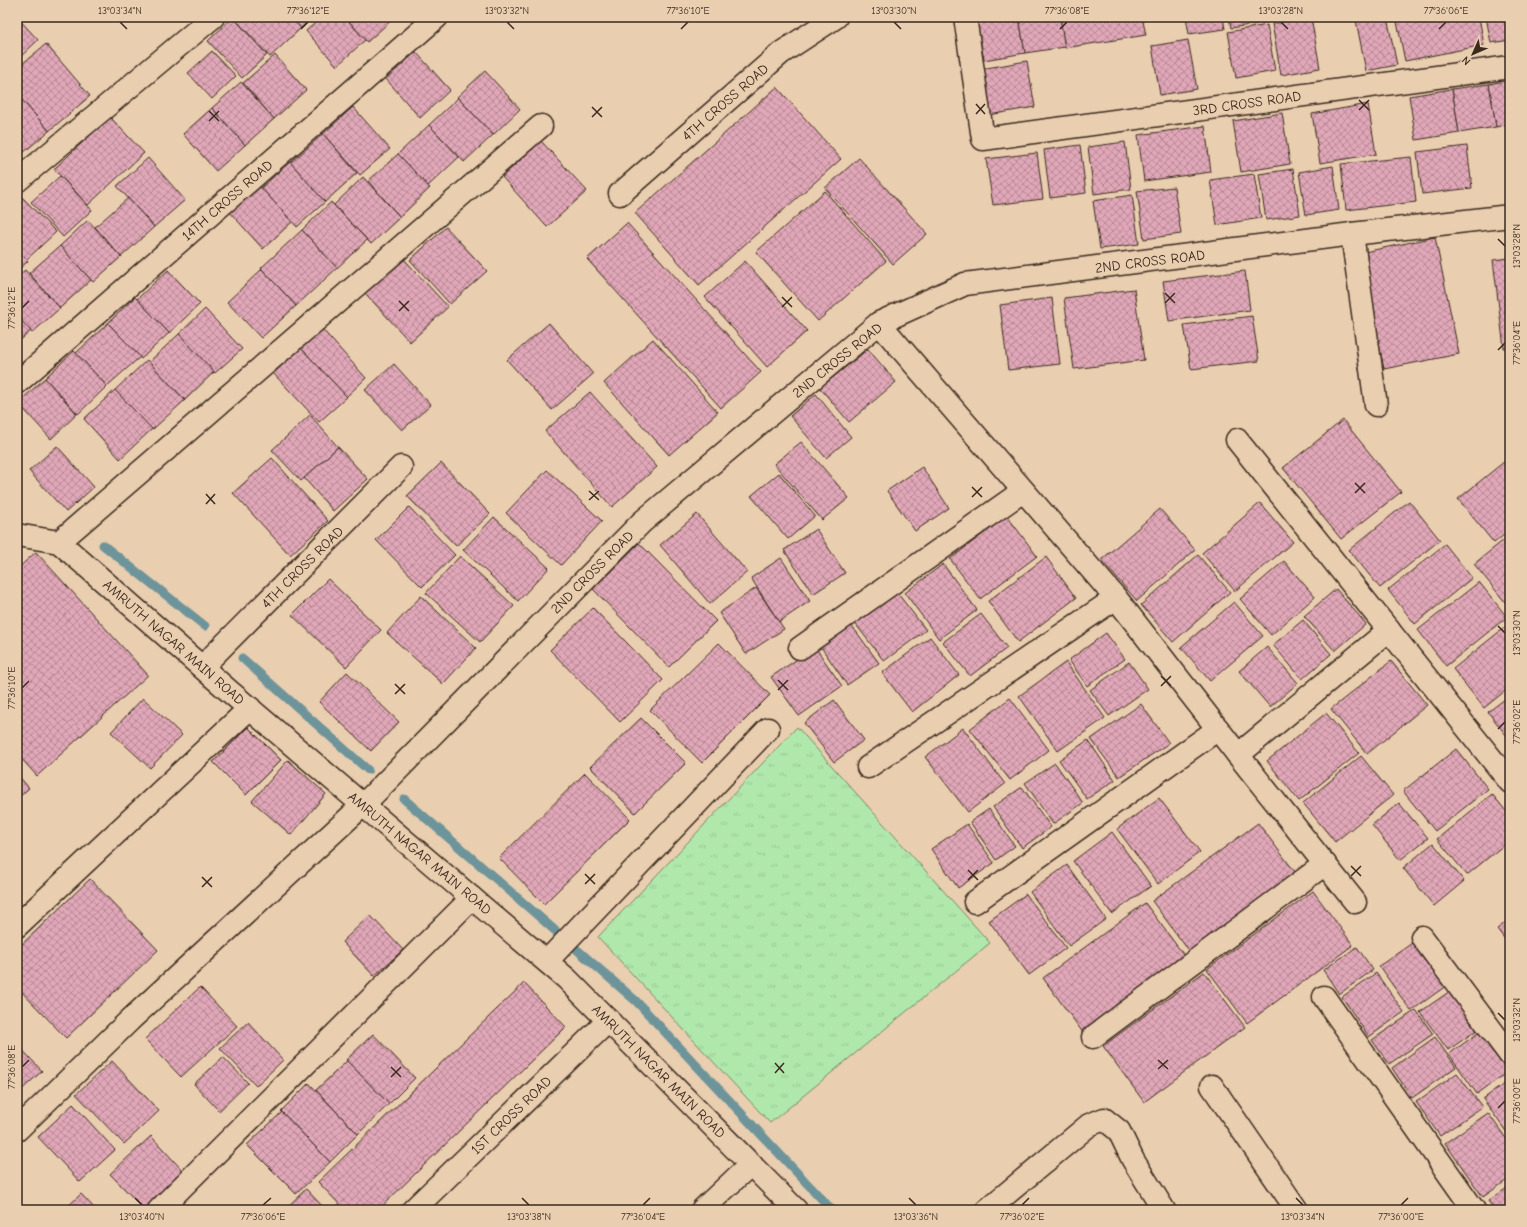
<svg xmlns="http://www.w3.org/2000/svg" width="1527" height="1227" font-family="'Comic Neue',sans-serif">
<defs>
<pattern id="grass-tufts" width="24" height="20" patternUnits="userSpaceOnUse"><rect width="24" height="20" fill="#b0e8ac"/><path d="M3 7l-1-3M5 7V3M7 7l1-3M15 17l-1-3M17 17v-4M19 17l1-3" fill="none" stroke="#98c794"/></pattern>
<pattern id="building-cross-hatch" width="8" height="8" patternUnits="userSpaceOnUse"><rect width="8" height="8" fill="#e0a7b8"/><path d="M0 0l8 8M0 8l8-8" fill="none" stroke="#b78895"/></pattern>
</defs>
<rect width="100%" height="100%" fill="#e9ceb0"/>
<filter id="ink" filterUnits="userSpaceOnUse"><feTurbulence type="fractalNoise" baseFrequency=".025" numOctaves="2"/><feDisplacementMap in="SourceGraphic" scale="8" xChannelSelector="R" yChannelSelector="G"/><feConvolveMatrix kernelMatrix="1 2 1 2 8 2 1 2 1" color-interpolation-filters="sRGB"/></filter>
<g filter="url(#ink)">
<path fill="url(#grass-tufts)" stroke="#768965" d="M797,727L990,943L770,1123L598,937Z"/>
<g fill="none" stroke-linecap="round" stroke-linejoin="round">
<g stroke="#6d949a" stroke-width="9">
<path d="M103,545L205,626"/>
<path d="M242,658L368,770"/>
<path d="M404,799L636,1001L832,1210"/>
</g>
</g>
<g fill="url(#building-cross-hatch)" stroke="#3b2a1e">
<path d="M17,17L38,40L17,60Z"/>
<path d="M233,17H291L301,28L270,57Z"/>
<path d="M233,17L267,55L242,78L208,41Z"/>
<path d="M291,17H313L301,28Z"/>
<path d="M322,17H345L365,40L337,66L306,31Z"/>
<path d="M345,17H395L367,42Z"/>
<path d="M976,17H1019L1025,53L984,60Z"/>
<path d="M1019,17H1060L1065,47L1025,53Z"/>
<path d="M1060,17H1142L1146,35L1065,48Z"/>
<path d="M1186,17H1223L1225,29L1189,34Z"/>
<path d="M1229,17H1267L1268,22L1231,28Z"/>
<path d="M1311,17L1320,68L1281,75L1272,24Z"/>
<path d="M1370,17H1387L1397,65L1366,71L1356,20Z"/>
<path d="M1396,17H1479L1484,45L1405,61Z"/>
<path d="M1486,17H1510V40L1491,43Z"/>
<path d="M1267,25L1275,71L1236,78L1228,32Z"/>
<path d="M1188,40L1197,89L1160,95L1152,46Z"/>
<path d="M46,44L90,96L49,131L17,94V68Z"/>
<path d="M212,51L236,76L212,99L188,73Z"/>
<path d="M416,52L450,90L420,118L386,79Z"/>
<path d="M275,55L306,90L274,119L243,83Z"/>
<path d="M1027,61L1035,107L989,115L981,69Z"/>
<path d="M485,71L520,109L493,135L457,97Z"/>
<path d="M1510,80V124L1496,127L1489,84Z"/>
<path d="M241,82L274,119L245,145L212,108Z"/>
<path d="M1489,84L1496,127L1459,133L1452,89Z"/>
<path d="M777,87L841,159L699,285L635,213Z"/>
<path d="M1452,89L1459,133L1416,140L1409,96Z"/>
<path d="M17,94L49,131L17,158Z"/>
<path d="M458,98L493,135L464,162L429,125Z"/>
<path d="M1368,104L1376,154L1320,163L1312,114Z"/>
<path d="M353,107L390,149L360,175L323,134Z"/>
<path d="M212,108L245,145L216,171L183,134Z"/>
<path d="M1282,113L1290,164L1241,172L1233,121Z"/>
<path d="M110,117L144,153L88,205L54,169Z"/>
<path d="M429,125L459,157L428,186L398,154Z"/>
<path d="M1205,126L1211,172L1144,181L1138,135Z"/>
<path d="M323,134L357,173L325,202L290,163Z"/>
<path d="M541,141L587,191L547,227L502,177Z"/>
<path d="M1125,142L1131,189L1094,194L1088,147Z"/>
<path d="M1080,145L1086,193L1050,198L1044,150Z"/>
<path d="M1467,146L1472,188L1422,194L1417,152Z"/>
<path d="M1037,153L1043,199L993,205L986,159Z"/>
<path d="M398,154L430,188L400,217L368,181Z"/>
<path d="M1411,157L1416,202L1346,210L1341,164Z"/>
<path d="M148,158L185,200L154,227L117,186Z"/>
<path d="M859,158L927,234L893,264L825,188Z"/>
<path d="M290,162L325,202L297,227L261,188Z"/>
<path d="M1333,166L1339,210L1306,215L1299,172Z"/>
<path d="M1293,169L1300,215L1266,220L1259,174Z"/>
<path d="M1254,174L1261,218L1217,225L1210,180Z"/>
<path d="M60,176L92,210L63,237L31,202Z"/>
<path d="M363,177L400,217L371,244L334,205Z"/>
<path d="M258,184L292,222L263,249L228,210Z"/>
<path d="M1174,187L1181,234L1144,239L1137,191Z"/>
<path d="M825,191L886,261L818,321L756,252Z"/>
<path d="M1132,195L1139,244L1100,249L1093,201Z"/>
<path d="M21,196L56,232L26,260L17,250V200Z"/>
<path d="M128,198L154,227L121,257L95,227Z"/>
<path d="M331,202L367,240L337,268L302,230Z"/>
<path d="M88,220L121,257L93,282L60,246Z"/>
<path d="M627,223L761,372L721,408L587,259Z"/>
<path d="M446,227L487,271L450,304L410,260Z"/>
<path d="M302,230L337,268L296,306L261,268Z"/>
<path d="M1435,237L1459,354L1384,369L1360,253Z"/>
<path d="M60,246L91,280L60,308L29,273Z"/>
<path d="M17,250L28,261L17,271Z"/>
<path d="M403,258L448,307L410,342L365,293Z"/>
<path d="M1510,258V348H1504L1493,260Z"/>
<path d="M745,261L807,331L767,367L705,297Z"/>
<path d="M262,269L296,306L261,338L227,302Z"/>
<path d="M25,270L60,308L32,333L17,316V277Z"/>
<path d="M168,270L200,304L169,333L137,299Z"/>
<path d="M1245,271L1250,310L1169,321L1163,281Z"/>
<path d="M1134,289L1144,360L1074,369L1064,298Z"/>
<path d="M135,297L169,333L141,359L108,323Z"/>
<path d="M1052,298L1060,364L1008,370L1000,305Z"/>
<path d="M205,309L242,349L215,373L179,334Z"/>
<path d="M17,316L31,331L17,343Z"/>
<path d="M1252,316L1259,361L1191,369L1184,325Z"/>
<path d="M108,323L140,357L107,386L76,353Z"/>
<path d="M549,323L593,374L552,410L507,360Z"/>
<path d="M322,329L366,378L346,397L301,348Z"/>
<path d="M179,334L214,372L185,400L149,362Z"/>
<path d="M653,339L718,412L669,455L604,383Z"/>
<path d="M301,348L347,397L319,422L273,373Z"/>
<path d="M868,349L896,382L849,422L820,388Z"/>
<path d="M74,351L107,386L78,414L45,378Z"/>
<path d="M147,360L185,400L152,430L115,390Z"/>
<path d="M394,364L431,405L402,430L365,390Z"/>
<path d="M45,378L77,414L51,439L18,403Z"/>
<path d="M115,390L152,429L120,459L84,419Z"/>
<path d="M590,392L657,467L612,507L545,431Z"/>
<path d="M816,394L851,437L826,458L790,416Z"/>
<path d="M310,415L338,447L301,481L272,450Z"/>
<path d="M1343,420L1401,492L1341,539L1283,468Z"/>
<path d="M801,442L849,498L822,520L774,464Z"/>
<path d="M57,446L94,487L66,512L29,471Z"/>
<path d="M338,447L368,479L333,511L304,478Z"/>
<path d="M1510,457V530L1494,543L1458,499Z"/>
<path d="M272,458L328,521L290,555L233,493Z"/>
<path d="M441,463L490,514L456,546L407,496Z"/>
<path d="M922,467L949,508L915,531L887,491Z"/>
<path d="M547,470L602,521L561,565L506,513Z"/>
<path d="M779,473L815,516L788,539L751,496Z"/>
<path d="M1409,501L1440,540L1380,588L1349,550Z"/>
<path d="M1260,503L1293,542L1235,591L1202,553Z"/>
<path d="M409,507L455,555L422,587L376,540Z"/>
<path d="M1160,509L1195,550L1137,601L1101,560Z"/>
<path d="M697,514L747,572L710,604L660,545Z"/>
<path d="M1007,516L1037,556L980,599L950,559Z"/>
<path d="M494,517L549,568L518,601L463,550Z"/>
<path d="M816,529L845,573L813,594L784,550Z"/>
<path d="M1510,535V608L1474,564Z"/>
<path d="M639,543L716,621L669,667L593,589Z"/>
<path d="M1445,544L1472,578L1415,624L1388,590Z"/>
<path d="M36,552L148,675L37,776L17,754V569Z"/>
<path d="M1198,555L1230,592L1173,642L1141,605Z"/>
<path d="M460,556L514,606L480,642L426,593Z"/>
<path d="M1046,557L1076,598L1018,642L988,601Z"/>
<path d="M781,558L810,601L779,622L751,578Z"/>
<path d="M1284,561L1315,597L1271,635L1240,599Z"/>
<path d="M943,564L977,610L939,639L905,593Z"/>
<path d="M328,579L381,630L346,667L292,615Z"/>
<path d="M1479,582L1507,617L1446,666L1418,630Z"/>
<path d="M756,588L784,629L746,654L719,613Z"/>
<path d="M1336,589L1366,624L1335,651L1304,616Z"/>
<path d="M895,590L926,630L884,661L854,622Z"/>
<path d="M421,596L476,648L443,684L387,633Z"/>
<path d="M1234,602L1263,636L1210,681L1181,647Z"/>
<path d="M593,608L663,680L620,722L550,650Z"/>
<path d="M981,614L1007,648L970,676L943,642Z"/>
<path d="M1303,620L1331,654L1302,679L1273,645Z"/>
<path d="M850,623L879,663L847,685L819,644Z"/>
<path d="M1510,623V687L1484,708L1453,669Z"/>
<path d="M1106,633L1125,659L1087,686L1069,660Z"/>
<path d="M930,637L959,675L912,712L882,673Z"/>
<path d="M719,643L770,695L702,763L650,710Z"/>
<path d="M815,647L842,686L799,716L771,677Z"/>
<path d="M1267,647L1298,683L1270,707L1239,671Z"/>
<path d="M1391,661L1427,705L1367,754L1331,709Z"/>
<path d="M1066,662L1105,718L1058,751L1019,696Z"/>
<path d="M1129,662L1148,689L1109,716L1090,690Z"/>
<path d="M347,672L399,722L371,751L319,702Z"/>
<path d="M1510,695V740L1488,712Z"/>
<path d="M143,698L182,735L150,768L111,732Z"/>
<path d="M1010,698L1049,750L1010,780L970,729Z"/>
<path d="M834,700L864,740L834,762L804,723Z"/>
<path d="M1141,704L1169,743L1119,777L1091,739Z"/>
<path d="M1326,713L1359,753L1299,801L1267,761Z"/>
<path d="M641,718L686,763L635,813L590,767Z"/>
<path d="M248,727L281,760L246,795L213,762Z"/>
<path d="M963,728L1005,784L968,812L925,757Z"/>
<path d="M1088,740L1115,780L1087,799L1059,760Z"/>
<path d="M1456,749L1488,789L1435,831L1403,791Z"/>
<path d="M1361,756L1393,795L1335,842L1303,803Z"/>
<path d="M288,760L326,794L291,835L252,801Z"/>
<path d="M1055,763L1083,803L1053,824L1025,783Z"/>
<path d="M585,773L630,819L544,904L499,858Z"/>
<path d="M17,774L29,788L17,799Z"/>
<path d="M1022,787L1051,827L1022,848L993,807Z"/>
<path d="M1492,794L1510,816V840L1467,875L1437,839Z"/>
<path d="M1159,798L1200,852L1158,884L1117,829Z"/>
<path d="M1399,803L1428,838L1400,860L1372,825Z"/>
<path d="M989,809L1015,846L996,860L970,822Z"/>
<path d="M1258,823L1298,876L1192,955L1152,901Z"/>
<path d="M967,824L994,863L958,888L931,849Z"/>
<path d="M1112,832L1151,886L1112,914L1073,861Z"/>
<path d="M1433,843L1464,881L1434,906L1403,868Z"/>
<path d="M1067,865L1106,919L1069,946L1030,892Z"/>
<path d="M90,879L158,950L66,1038L17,987V949Z"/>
<path d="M1313,891L1353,945L1247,1023L1207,969Z"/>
<path d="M1026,894L1066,948L1029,975L989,921Z"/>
<path d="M1145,903L1186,958L1084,1034L1043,978Z"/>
<path d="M370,915L403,950L374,976L342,942Z"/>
<path d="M1510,919V946L1497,929Z"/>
<path d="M1418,939L1450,983L1411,1011L1379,966Z"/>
<path d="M1357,947L1373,970L1339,994L1323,970Z"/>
<path d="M1204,972L1245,1027L1144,1102L1103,1046Z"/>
<path d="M1376,973L1404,1012L1369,1037L1342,997Z"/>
<path d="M524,983L566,1027L378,1210H345L318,1182Z"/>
<path d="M200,987L237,1026L181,1077L145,1039Z"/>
<path d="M1453,989L1480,1028L1448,1050L1420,1012Z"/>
<path d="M1416,1010L1433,1034L1389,1064L1372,1040Z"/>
<path d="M248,1022L283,1060L256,1086L220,1048Z"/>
<path d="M1481,1031L1509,1071L1477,1094L1449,1054Z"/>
<path d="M373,1034L415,1078L389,1104L346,1060Z"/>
<path d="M1435,1037L1456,1067L1412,1098L1392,1068Z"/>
<path d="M17,1044L42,1071L17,1094Z"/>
<path d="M223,1057L248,1083L219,1111L194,1084Z"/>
<path d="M112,1061L159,1111L124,1144L76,1094Z"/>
<path d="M347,1061L389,1104L358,1134L316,1090Z"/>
<path d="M1457,1073L1482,1107L1440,1136L1416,1102Z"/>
<path d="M1510,1080V1137L1483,1099Z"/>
<path d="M309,1083L358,1134L330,1162L281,1111Z"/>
<path d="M73,1104L115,1150L80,1182L38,1137Z"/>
<path d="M282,1112L330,1162L296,1194L247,1145Z"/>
<path d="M1488,1113L1510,1144V1178L1483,1197L1445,1143Z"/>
<path d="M151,1136L184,1172L144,1209L110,1174Z"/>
<path d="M1510,1186V1210H1495L1488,1201Z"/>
<path d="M306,1189L326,1210H284Z"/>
<path d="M81,1194L96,1210H64Z"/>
</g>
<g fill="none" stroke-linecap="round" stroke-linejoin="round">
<g stroke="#3b2a1e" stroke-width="25">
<g id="minor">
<path d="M965,17L983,139L1510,67"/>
<path d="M17,181L213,17"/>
<path d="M620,194L781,53L836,17"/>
<path d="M1352,234L1376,405"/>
<path d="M879,323L1116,598L1238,755L1389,630"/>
<path d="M17,383L437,17"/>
<path d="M1237,440L1510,782"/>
<path d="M17,535L59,542L229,691L567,979L796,1210"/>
<path d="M59,542L541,126"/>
<path d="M800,648L1023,491"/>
<path d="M202,667L401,467"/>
<path d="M1238,755L1355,902"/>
<path d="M868,767L1116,598"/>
<path d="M975,902L1218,729"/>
<path d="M17,926L250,708"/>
<path d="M1422,937L1510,1055"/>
<path d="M547,961L768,729"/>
<path d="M1324,997L1474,1210"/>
<path d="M1093,1037L1325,864"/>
<path d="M1212,1086L1297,1210"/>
<path d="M17,1130L130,1020L363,805L642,522L879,323L965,284L1352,234L1510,216"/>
<path d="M159,1210L472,898"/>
<path d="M413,1210L609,1020"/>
<path d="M702,1210L751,1164"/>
<path d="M987,1210L1089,1125L1104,1119L1119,1131L1133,1160L1164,1210"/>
</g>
</g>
<use href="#minor" stroke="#e9ceb0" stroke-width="22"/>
</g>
</g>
<path fill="none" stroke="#3b2a1e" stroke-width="1.5" d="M120,22L127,29M507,22L514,29M894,22L901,29M1281,22L1288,29M301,29L308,22M681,29L688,22M1060,29L1067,22M1439,29L1446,22M1359,100L1369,110M976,104L985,114M592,107L602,117M1359,110L1369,100M209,111L219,121M976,114L985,104M592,117L602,107M209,121L219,111M1498,239L1505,246M1165,293L1175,303M782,297L792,307M399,301L409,311M1165,303L1175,293M782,307L792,297M22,308L29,301M399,311L409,301M1498,350L1505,343M1355,483L1365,493M972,487L982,497M589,491L599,500M1355,493L1365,483M206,494L215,504M972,497L982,487M589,500L599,491M206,504L215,494M1498,626L1505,633M1161,676L1171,686M778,680L788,690M395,684L405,694M1161,686L1171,676M22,688L29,681M778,690L788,680M395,694L405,684M1498,729L1505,722M1351,866L1361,876M968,870L978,880M585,874L595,884M1351,876L1361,866M202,877L212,887M968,880L978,870M585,884L595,874M202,887L212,877M1498,1013L1505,1020M1158,1060L1168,1069M775,1063L784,1073M22,1067L29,1060M391,1067L401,1077M1158,1069L1168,1060M775,1073L784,1063M391,1077L401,1067M1498,1108L1505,1101M135,1198L142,1205M522,1198L529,1205M909,1198L916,1205M1296,1198L1303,1205M263,1205L271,1198M643,1205L650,1198M1022,1205L1029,1198M1401,1205L1408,1198"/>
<g text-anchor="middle" stroke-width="3" stroke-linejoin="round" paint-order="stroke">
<g font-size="14" fill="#3b2a1e" stroke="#e9ceb0">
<text transform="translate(725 102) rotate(-41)" y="5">4TH CROSS ROAD</text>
<text transform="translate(1247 103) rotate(-8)" y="5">3RD CROSS ROAD</text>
<text transform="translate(227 200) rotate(-41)" y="5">14TH CROSS ROAD</text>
<text transform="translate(1150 261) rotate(-7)" y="5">2ND CROSS ROAD</text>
<text transform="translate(837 360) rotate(-39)" y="5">2ND CROSS ROAD</text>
<text transform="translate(302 567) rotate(-45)" y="5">4TH CROSS ROAD</text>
<text transform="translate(592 572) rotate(-45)" y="5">2ND CROSS ROAD</text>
<text transform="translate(174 642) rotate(41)" y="5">AMRUTH NAGAR MAIN ROAD</text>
<text transform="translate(420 853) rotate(40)" y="5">AMRUTH NAGAR MAIN ROAD</text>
<text transform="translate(659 1071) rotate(45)" y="5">AMRUTH NAGAR MAIN ROAD</text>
<text transform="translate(511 1115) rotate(-44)" y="5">1ST CROSS ROAD</text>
</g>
</g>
<rect width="1527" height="1227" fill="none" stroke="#e9ceb0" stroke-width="44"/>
<g transform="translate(1473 54) rotate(225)" stroke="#e9ceb0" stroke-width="3" paint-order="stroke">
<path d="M0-3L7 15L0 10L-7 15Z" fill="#3b2a1e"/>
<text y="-6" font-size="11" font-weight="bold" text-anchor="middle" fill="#3b2a1e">N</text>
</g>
<rect x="22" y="22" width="1483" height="1183" fill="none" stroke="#3b2a1e" stroke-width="1.5"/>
<g font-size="10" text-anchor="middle" fill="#3b2a1e">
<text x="120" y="14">13°03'34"N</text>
<text x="308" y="14">77°36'12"E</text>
<text x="507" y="14">13°03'32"N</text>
<text x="688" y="14">77°36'10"E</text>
<text x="894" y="14">13°03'30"N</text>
<text x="1067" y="14">77°36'08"E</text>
<text x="1281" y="14">13°03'28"N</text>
<text x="1446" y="14">77°36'06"E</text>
<text transform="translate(1516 246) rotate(-90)" y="4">13°03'28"N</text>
<text transform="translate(11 308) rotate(-90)" y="4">77°36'12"E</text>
<text transform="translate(1516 343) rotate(-90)" y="4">77°36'04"E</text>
<text transform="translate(1516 633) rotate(-90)" y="4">13°03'30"N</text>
<text transform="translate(11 688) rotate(-90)" y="4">77°36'10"E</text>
<text transform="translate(1516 722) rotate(-90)" y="4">77°36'02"E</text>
<text transform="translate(1516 1020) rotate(-90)" y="4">13°03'32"N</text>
<text transform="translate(11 1067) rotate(-90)" y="4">77°36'08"E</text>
<text transform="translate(1516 1101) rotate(-90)" y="4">77°36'00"E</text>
<text x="142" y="1220">13°03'40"N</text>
<text x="263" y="1220">77°36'06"E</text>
<text x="529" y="1220">13°03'38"N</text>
<text x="643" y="1220">77°36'04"E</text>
<text x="916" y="1220">13°03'36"N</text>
<text x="1022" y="1220">77°36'02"E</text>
<text x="1303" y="1220">13°03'34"N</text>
<text x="1401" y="1220">77°36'00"E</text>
</g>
</svg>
